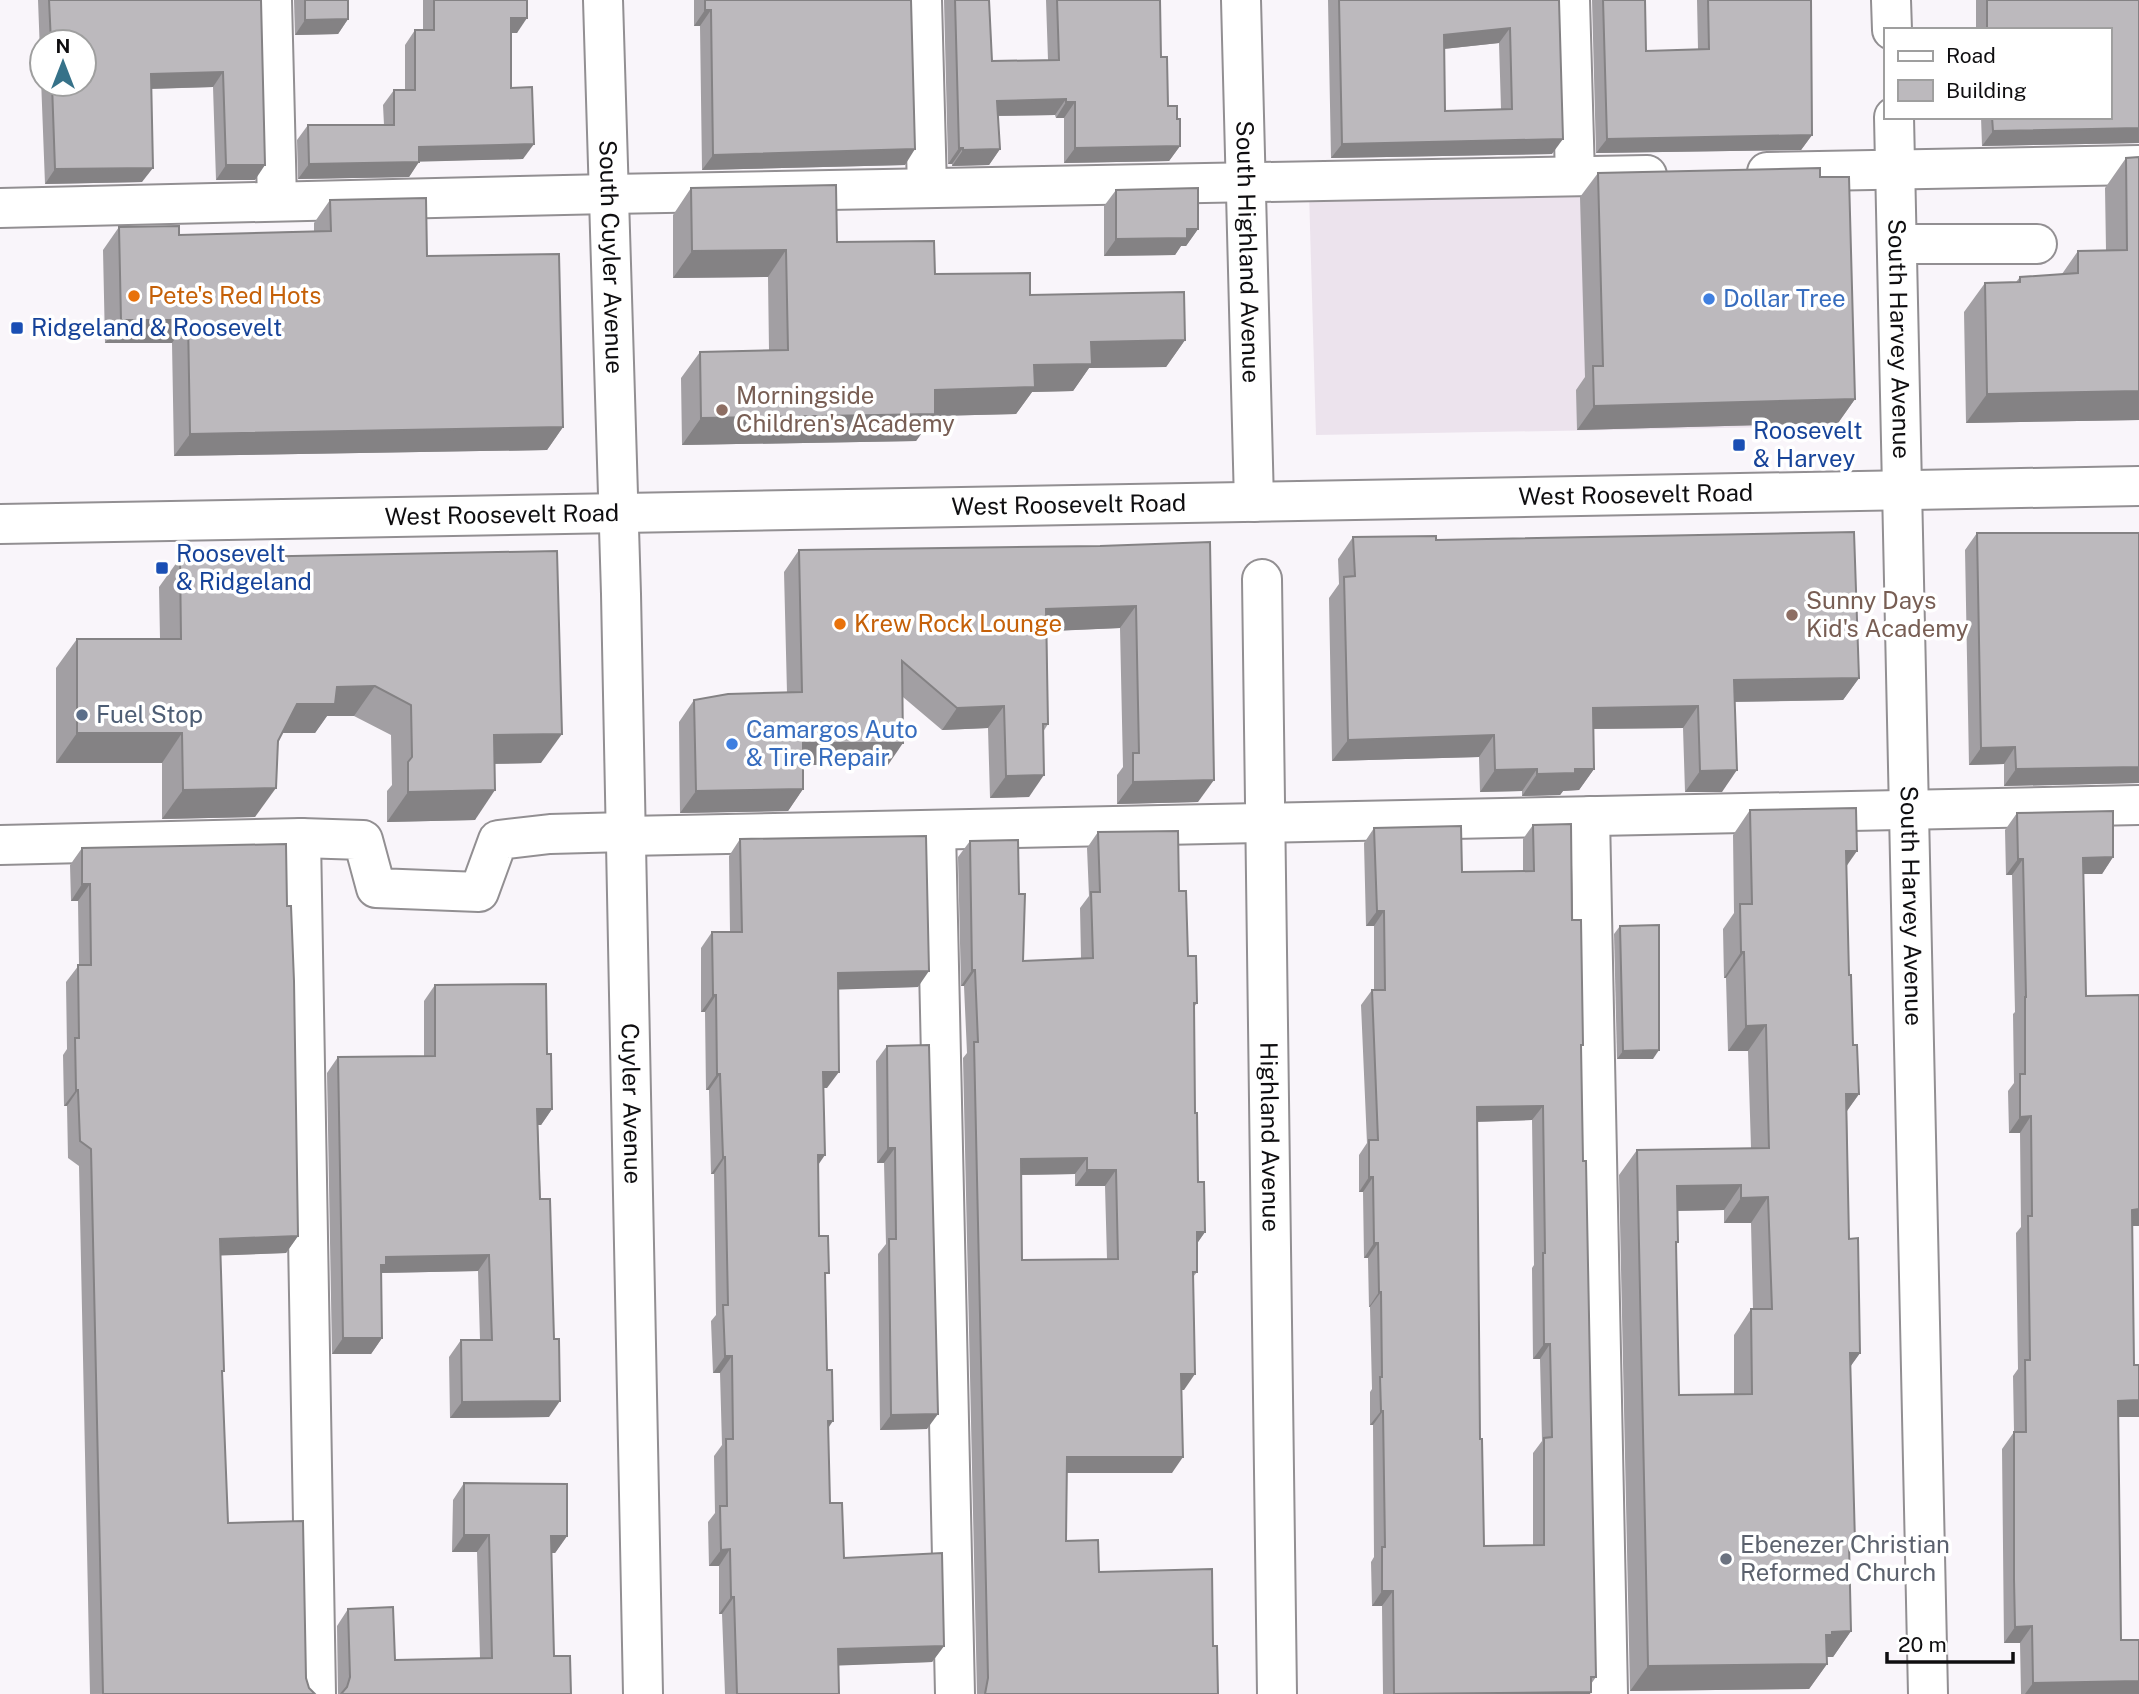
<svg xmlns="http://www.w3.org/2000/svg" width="2139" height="1694" font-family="'Public Sans',sans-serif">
<rect width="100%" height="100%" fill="#f9f5fa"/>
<path fill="#ece3ed" d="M1828,185L1833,426L1316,435L1309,192Z"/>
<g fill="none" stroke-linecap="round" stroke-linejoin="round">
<g stroke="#928f92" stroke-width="42">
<g id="minor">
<path d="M272,0L277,201"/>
<path id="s1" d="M603,0L621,594L643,1694"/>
<path d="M922,0L927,188"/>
<path id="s2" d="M1241,0L1254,502"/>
<path d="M1570,0L1575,176"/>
<path d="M1891,0L1892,30"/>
<path id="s3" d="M1894,117L1928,1694"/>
<path d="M1767,172L2139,165"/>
<path d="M0,208L609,194L1647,175"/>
<path d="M1897,244H2037"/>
<path id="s4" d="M1262,579L1277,1694"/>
<path d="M1590,816L1608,1694"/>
<path d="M936,830L955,1694"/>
<path d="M626,836L2139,805"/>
<path d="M301,838L316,1694"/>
<path d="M0,845L301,838L363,840L376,888L479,892L498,840L550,834L626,832"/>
</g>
</g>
<g stroke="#928f92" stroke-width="42">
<g id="major">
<path id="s5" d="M0,524L2139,486"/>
</g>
</g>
<use href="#minor" stroke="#fff" stroke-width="38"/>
<use href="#major" stroke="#fff" stroke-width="38"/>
</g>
<g fill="#a29fa3" fill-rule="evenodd">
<path d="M38,0H261L255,180H216L213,87L151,89L142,182L45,184ZM42,42H84V84H42Z"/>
<path d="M294,0H348V19L338,34L295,35Z"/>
<path d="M423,0H527L517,33H511V88L523,159L419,161L409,177L298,179L297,140L308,125H384L383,105L394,90H405V45L415,30H423Z"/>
<path d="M694,0H911L905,165L702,170L700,26H694Z"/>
<path d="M944,0H989L992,61L1048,60L1046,0H1160L1161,57L1168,106L1177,119L1180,146L1169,161L1064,163V118H1056L1055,115L998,116L1000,149L989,165L952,166V164H948Z"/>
<path d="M1328,0H1559L1552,154L1331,158ZM1499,43L1501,109L1445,111L1444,49Z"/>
<path d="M1592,0H1645L1646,51L1698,49L1697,0H1811L1812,135L1801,150L1596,153Z"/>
<path d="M1976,0H2139V143L1982,146L1981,117H2109V30H1976Z"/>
<path d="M2139,157V420L1966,423L1964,312L1985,283L2016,282L2020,277L2062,274L2078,251L2106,250L2105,188L2126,158Z"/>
<path d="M1598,173L1820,177L1855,399L1838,423L1577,430L1576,390L1585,377L1580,197Z"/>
<path d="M691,188L837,242L935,274L1030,295L1185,340L1166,367L1089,368L1073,391L1032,392L1016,414L934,416L916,441L682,445L681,378L700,352L769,350L768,277L673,278V215Z"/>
<path d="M1116,190L1198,229L1186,246H1181L1175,255L1104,256V206Z"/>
<path d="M330,200L427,256L563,427L547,450L174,456L172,343H105L103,250L119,227L179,235L314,231V223Z"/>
<path d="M1977,533L2139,783L2004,786V764L1969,765L1965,550Z"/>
<path d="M1353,537L1436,540L1859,678L1843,700L1735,702L1722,792H1685L1683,728L1593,729L1594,769L1579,790L1563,791L1560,795L1522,796V791L1480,792L1479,757L1332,761L1329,598L1339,584L1338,559Z"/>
<path d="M1210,542L1198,802L1117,804V775L1123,767L1120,628L1047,631L1048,724L1043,732L1029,797L990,798L988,728L942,730L903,697L888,765H803V789L788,811L680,813L679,722L694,700L787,693L784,572L799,550L1100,546Z"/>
<path d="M180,558L541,763L495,764L475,820L387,822V791L392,785L391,735L354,716H327L315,733H282L278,741L255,817L162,819V763H56V668L77,639H160L159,587Z"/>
<path d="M1750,810L1846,867L1849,975L1853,1045L1859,1094L1847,1111L1849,1239L1860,1353L1850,1367L1855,1543L1849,1551L1851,1631L1833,1657H1827V1664L1809,1689L1630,1691L1619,1175L1637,1150L1751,1148L1748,1051H1728L1726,978H1724L1723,929L1734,913L1733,835ZM1724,1210V1223H1751L1753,1309H1751L1734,1335V1394L1679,1395L1676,1245L1678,1242V1211Z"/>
<path d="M2017,813L2113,857L2102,874H2083L2086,996L2139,995V1226H2132L2118,1417L2121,1640L2139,1694H2021L2020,1643H2004L2002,1449L2014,1432L2013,1376L2018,1369L2016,1233L2021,1227L2020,1133H2009L2008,1091L2014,1083L2013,1014L2015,1012L2012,875H2006L2005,830Z"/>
<path d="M1533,825L1572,920L1581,1049L1583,1161L1596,1677L1591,1684L1590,1694H1383L1382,1606H1372L1371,1562L1374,1557L1373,1425H1370V1392L1372,1389L1370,1307H1369L1368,1258H1364L1363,1192H1359V1155L1367,1143L1361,1005L1372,990H1374V926H1366L1364,843L1374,828L1462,872L1523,871V839ZM1532,1120L1534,1265L1532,1268L1533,1359H1540L1542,1441L1533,1453V1545L1484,1546L1480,1439L1477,1122Z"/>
<path d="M1098,832L1179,891L1188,956L1197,1003L1194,1007L1195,1113L1198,1182L1205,1232L1197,1243V1272L1193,1277L1184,1390H1181L1172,1473H1067L1066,1541L1099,1572L1213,1646L1218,1694H977L963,1058L967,1053L964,986H961L958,857L970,841L1023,961L1081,958L1080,908L1089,896L1087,848ZM1075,1174V1186H1105L1107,1259L1022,1260L1021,1175Z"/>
<path d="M740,839L918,987L838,989L827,1088H823L818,1165L819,1236L825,1279L830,1503L844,1558L944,1646L932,1662L839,1665V1694H725L722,1614H719V1566H709L708,1522L715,1513L714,1456L722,1445L720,1373H713L711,1321L716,1315L714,1174H711L709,1090H706L705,1012H701V948L712,932H730L729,856Z"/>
<path d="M82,848L287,906L298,1236L286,1253L220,1255L222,1373L228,1523L306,1678L309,1688L315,1694H90L79,1166L68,1158L67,1106H64L63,1055L67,1049L66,982L79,965L78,901H71L70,865Z"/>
<path d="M1620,926L1653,1059H1617L1614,934Z"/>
<path d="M435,985L547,1054L552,1109L541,1125H538L549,1417L450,1418L449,1357L461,1340H480L478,1271L381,1273L382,1338L371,1354H332L327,1073L338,1057L424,1056V1001Z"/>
<path d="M887,1046L927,1429L880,1430L878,1254L886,1244L884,1163H877L876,1061Z"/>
<path d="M464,1483L567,1536L555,1553H551L554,1656L571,1694H338L337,1626L348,1609L395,1660L480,1658L477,1552H452L453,1500Z"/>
</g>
<g fill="#848284">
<path d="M705,10H711L700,26H694Z"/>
<path d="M511,18H527L517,33H500Z"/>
<path d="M348,19L338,34L295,35L305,20Z"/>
<path d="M1510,28L1499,43L1433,50L1444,35Z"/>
<path d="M223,72L213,87L141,89L151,74Z"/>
<path d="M1066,99L1055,115L986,116L997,101Z"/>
<path d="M1066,102H1075L1064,118H1056Z"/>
<path d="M2139,128V143L1982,146L1993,131Z"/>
<path d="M1812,135L1801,150L1596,153L1607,139Z"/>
<path d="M1563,139L1552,154L1331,158L1342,144Z"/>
<path d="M534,144L523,159L408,162L419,147Z"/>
<path d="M1180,146L1169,161L1064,163L1075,148Z"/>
<path d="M959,148H963L952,164H948Z"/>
<path d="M915,149L905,165L702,170L713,155Z"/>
<path d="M1000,149L989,165L952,166L963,150Z"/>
<path d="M419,162L409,177L298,179L309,164Z"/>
<path d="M226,165H265L255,180H216Z"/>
<path d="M153,168L142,182L45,184L55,169Z"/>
<path d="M1187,229H1198L1186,246H1181L1175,255L1104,256L1116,239Z"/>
<path d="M786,250L768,277L673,278L692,251Z"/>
<path d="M121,320H188L172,343H105Z"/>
<path d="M1185,340L1166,367L1089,368L1073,391L1032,392L1016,414L934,416L916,441L682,445L701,418L935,390L1034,365L1091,342Z"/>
<path d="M2139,391V420L1966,423L1987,394Z"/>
<path d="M1855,399L1838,423L1577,430L1594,406Z"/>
<path d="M563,427L547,450L174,456L190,434Z"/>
<path d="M1136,606L1120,628L1031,632L1046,609Z"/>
<path d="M1859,678L1843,700L1719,702L1734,680Z"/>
<path d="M375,686L354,716H327L315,733H276L297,704L337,687Z"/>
<path d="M1004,706L988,728L942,730L957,708Z"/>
<path d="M1698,706L1683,728L1578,729L1593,708Z"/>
<path d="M77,733H182L162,763H56Z"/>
<path d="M562,734L541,763L474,764L494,735Z"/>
<path d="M1494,735L1479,757L1332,761L1348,740Z"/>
<path d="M803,743H903L888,765H788Z"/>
<path d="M2015,747L2004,764L1969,765L1981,748Z"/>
<path d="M2139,767V783L2004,786L2016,769Z"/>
<path d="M1537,769L1522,791L1480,792L1495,770Z"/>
<path d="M1575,769H1594L1579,790L1563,791L1560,795L1522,796L1537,774Z"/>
<path d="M1737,770L1722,792H1685L1700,771Z"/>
<path d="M1044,775L1029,797L990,798L1006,776Z"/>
<path d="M1214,780L1198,802L1117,804L1133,782Z"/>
<path d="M276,788L255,817L162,819L183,790Z"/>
<path d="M803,789L788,811L680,813L696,791Z"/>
<path d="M495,790L475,820L387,822L408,792Z"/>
<path d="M1846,851H1857L1839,877Z"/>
<path d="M2113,857L2102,874H2071L2083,858Z"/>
<path d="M2018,859H2023L2012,875H2006Z"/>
<path d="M82,884H90L78,901H71Z"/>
<path d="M1377,911H1384L1374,926H1366Z"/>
<path d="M1741,952H1744L1726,978H1724Z"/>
<path d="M972,970H975L964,986H961Z"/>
<path d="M929,971L918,987L826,990L838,973Z"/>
<path d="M713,995H716L705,1012H701Z"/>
<path d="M1766,1025L1748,1051H1728L1746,1026Z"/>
<path d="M1659,1050L1653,1059H1617L1623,1051Z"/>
<path d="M823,1072H839L827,1088H811Z"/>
<path d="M717,1074H720L709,1090H706Z"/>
<path d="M76,1090H78L67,1106H64Z"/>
<path d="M1846,1094H1859L1841,1119Z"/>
<path d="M1543,1106L1532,1120L1467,1122L1477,1107Z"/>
<path d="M537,1109H552L541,1125H526Z"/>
<path d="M2031,1116L2020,1133H2009L2020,1117Z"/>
<path d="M888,1148H895L884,1163H877Z"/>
<path d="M818,1155H825L814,1171Z"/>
<path d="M723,1157H725L714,1174H711Z"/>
<path d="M1087,1158L1075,1174L1010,1175L1021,1159Z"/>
<path d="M1087,1170H1116L1105,1186H1075Z"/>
<path d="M1369,1177H1373L1363,1192H1359Z"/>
<path d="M1741,1185L1724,1210L1660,1211L1677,1186Z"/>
<path d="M1768,1197L1751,1223H1724L1741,1198Z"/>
<path d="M2139,1209V1226H2121L2132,1210Z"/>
<path d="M1197,1232H1205L1194,1248Z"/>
<path d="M298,1236L286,1253L208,1256L220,1239Z"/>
<path d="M1374,1243H1378L1368,1258H1364Z"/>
<path d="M489,1255L478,1271L380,1273L370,1281L386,1257Z"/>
<path d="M1379,1292H1381L1370,1307H1369Z"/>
<path d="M343,1338H382L371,1354H332Z"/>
<path d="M1544,1344H1550L1540,1359H1533Z"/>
<path d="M1850,1353H1860L1842,1378Z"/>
<path d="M725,1356H732L720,1373H713Z"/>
<path d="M1181,1374H1195L1184,1390H1170Z"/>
<path d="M2139,1400V1417H2106L2118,1401Z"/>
<path d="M560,1401L549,1417L450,1418L462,1402Z"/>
<path d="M1381,1411H1383L1373,1425H1370Z"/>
<path d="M938,1414L927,1429L880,1430L891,1415Z"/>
<path d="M828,1421H833L822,1437Z"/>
<path d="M1067,1457H1183L1172,1473H1056Z"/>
<path d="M464,1535H489L477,1552H452Z"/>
<path d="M551,1536H567L555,1553H539Z"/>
<path d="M1849,1543H1855L1837,1568Z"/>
<path d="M730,1549L719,1566H709L721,1550Z"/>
<path d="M1382,1591H1393L1382,1606H1372Z"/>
<path d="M731,1597H734L722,1614H719Z"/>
<path d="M2032,1626L2020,1643H2004L2015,1627Z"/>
<path d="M1851,1631L1833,1657H1817L1826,1635L1832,1632Z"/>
<path d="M944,1646L932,1662L827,1666L838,1649Z"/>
<path d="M1827,1664L1809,1689L1630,1691L1648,1666Z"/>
<path d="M2139,1681V1694H2025L2033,1683Z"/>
<path d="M1591,1692L1590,1694H1433Z"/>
</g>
<g fill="#bcb9bd" stroke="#848284" stroke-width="2" fill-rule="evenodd">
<path d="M49,0H261L265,165H226L223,72L151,74L153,168L55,169L52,84H84V42H51Z"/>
<path d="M305,0H348V19L305,20Z"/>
<path d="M434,0H527V18H511V88L532,87L534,144L419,147V162L309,164L308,125H394V90H415V30H434Z"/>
<path d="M705,0H911L915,149L713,155L711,10H705Z"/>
<path d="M955,0H989L992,61L1059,60L1057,0H1160L1161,57H1167L1168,106H1177V119H1180V146L1075,148V102H1066V99L997,101L1000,149L963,150V148H959Z"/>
<path d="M1339,0H1559L1563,139L1342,144ZM1510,28L1512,109L1445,111L1444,35Z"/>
<path d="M1603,0H1645L1646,51L1709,49L1708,0H1811L1812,135L1607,139Z"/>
<path d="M1987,0H2139V128L1993,131L1992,117H2109V30H1987Z"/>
<path d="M2139,157V391L1987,394L1985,283L2020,282V277L2078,273V251L2127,250L2126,158Z"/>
<path d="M1820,168V177H1849L1855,399L1594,406L1593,366H1603L1598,173Z"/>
<path d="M836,185L837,242L934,241L935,274L1030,273V295L1184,292L1185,340L1091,342L1092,364L1034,365L1035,387L935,390V414L701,418L700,352L788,350L786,250L692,251L691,188Z"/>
<path d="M1198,188V229H1187V238L1116,239V190Z"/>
<path d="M426,198L427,256L559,254L563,427L190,434L188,320H121L119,227L179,226V235L331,231L330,200Z"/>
<path d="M1854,532L1859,678L1734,680L1737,770L1700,771L1698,706L1593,708L1594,769H1575V773L1537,774V769L1495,770L1494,735L1348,740L1344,577L1355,576L1353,537L1436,536V540Z"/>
<path d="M1977,533H2139V767L2016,769L2015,747L1981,748Z"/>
<path d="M1210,542L1214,780L1133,782V753H1139L1136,606L1046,609L1048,724H1043L1044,775L1006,776L1004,706L957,708L902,661L903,743H803V789L696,791L694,700L728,694L802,692L799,550L1100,546Z"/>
<path d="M557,551L562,734L494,735L495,790L408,792V762L412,757L411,705L375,686L337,687L335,704H297L278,741L276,788L183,790L182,733H77V639H181L180,558Z"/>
<path d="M1856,808L1857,851H1846L1849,975H1851L1853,1045H1857L1859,1094H1846L1849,1239L1858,1238L1860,1353H1850L1855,1543H1849L1851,1631L1832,1632V1635H1826L1827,1664L1648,1666L1637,1150L1769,1148L1766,1025L1746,1026L1744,952H1741L1740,904H1752L1750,810ZM1741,1185V1198L1768,1197L1772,1309H1751L1752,1394L1679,1395L1676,1242H1678L1677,1186Z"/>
<path d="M2113,811V857L2083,858L2086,996L2139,995V1209L2132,1210L2134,1365H2139V1400L2118,1401L2121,1640H2139V1681L2033,1683L2032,1626L2015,1627L2014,1579V1432H2026L2025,1360H2030L2028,1216H2032L2031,1116L2020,1117V1074H2025V997H2026L2023,859H2018L2017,813Z"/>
<path d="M1571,824L1572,920H1581L1583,1045H1581L1583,1161H1586L1596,1677H1591V1692L1394,1694L1393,1591H1382V1547H1385L1383,1411H1381L1380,1377H1382L1381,1292H1379L1378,1243H1374L1373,1177H1369V1140H1378L1372,990H1385L1384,911H1377L1374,828L1461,826L1462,872L1534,871L1533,825ZM1543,1106L1545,1253H1543L1544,1344H1550L1552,1437L1544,1438V1545L1484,1546L1482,1439H1480L1477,1107Z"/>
<path d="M1178,831L1179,891H1186L1188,956H1196L1197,1003H1194L1195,1113H1197L1198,1182H1204L1205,1232H1197V1272H1193L1195,1374H1181L1183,1457H1067L1066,1541L1098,1540L1099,1572L1212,1569L1213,1646H1217L1218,1694H985L988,1678L974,1042H978L975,970H972L970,841L1018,840L1019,894H1025L1023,961L1093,958L1091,892H1100L1098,832ZM1087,1158V1170H1116L1118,1259L1022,1260L1021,1159Z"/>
<path d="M926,836L929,971L838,973L839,1072H823L825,1155H818L819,1236H828L829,1273H825L827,1370H832L833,1421H828L830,1503H842L844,1558L942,1553L944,1646L838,1649L839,1694H737L734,1597H731L730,1549L721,1550L720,1506H727L726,1439H733L732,1356H725L723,1305H728L725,1157H723L720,1074H717L716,995H713L712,932H742L740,839Z"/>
<path d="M286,844L287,906H291L294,981L298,1236L220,1239L224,1371H222L228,1523L303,1521L306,1678L309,1688L315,1694H103L91,1149L80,1141L78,1090H76L75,1038H79L78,965H91L90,884H82V848Z"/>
<path d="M1659,925V1050L1623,1051L1620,926Z"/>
<path d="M546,984L547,1054H551L552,1109H537L540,1199H550L554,1339H559L560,1401L462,1402L461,1340H492L489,1255L386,1257V1265H381L382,1338H343L338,1057L435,1056V985Z"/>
<path d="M929,1045L938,1414L891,1415L889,1239H896L895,1148H888L887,1046Z"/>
<path d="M464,1483L567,1484V1536H551L554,1656H570L571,1694H341L347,1687L350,1677L348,1609L393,1607L395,1660L492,1658L489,1535H464Z"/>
</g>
<g fill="#e8710a" stroke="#fff" stroke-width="2.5">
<circle cx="134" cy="296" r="7"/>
<circle cx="840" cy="624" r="7"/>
</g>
<g fill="#3f7fe0" stroke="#fff" stroke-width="2.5">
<circle cx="1709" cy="299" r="7"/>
<circle cx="732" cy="744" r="7"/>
</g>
<g fill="#1a4fb4" stroke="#fff" stroke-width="2.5">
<rect x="10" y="321" width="14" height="14" rx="3.5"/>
<rect x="1732" y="438" width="14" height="14" rx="3.5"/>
<rect x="155" y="561" width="14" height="14" rx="3.5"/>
</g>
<g fill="#8d6e63" stroke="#fff" stroke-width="2.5">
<circle cx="722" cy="410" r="7"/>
<circle cx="1792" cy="615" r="7"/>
</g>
<circle fill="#5c6f8a" stroke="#fff" stroke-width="2.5" cx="82" cy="715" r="7"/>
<circle fill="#6b7280" stroke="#fff" stroke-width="2.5" cx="1726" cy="1559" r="7"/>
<g text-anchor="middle" stroke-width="7" stroke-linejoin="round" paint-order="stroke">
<g font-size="24" fill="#0f0e10" stroke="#fff">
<text dy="8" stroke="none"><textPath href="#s2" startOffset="252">South Highland Avenue</textPath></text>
<text dy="8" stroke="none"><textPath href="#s1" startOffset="257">South Cuyler Avenue</textPath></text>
<text dy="8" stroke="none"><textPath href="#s3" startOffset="222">South Harvey Avenue</textPath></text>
<text dy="8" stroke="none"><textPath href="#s5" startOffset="1636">West Roosevelt Road</textPath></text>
<text dy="8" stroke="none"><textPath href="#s5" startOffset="1069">West Roosevelt Road</textPath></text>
<text dy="8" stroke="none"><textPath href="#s5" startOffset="502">West Roosevelt Road</textPath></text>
<text dy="8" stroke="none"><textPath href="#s3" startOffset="789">South Harvey Avenue</textPath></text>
<text dy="8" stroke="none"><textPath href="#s1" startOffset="1104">Cuyler Avenue</textPath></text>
<text dy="8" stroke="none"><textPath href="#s4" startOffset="558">Highland Avenue</textPath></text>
</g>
<g font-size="24" fill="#c56008" stroke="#fff" text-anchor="start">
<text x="148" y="304">Pete's Red Hots</text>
<text x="854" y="632">Krew Rock Lounge</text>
</g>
<g font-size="24" fill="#366cbe" stroke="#fff" text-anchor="start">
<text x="1723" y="307">Dollar Tree</text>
<text x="746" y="738">Camargos Auto<tspan x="746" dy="28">&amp; Tire Repair</tspan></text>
</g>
<g font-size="24" fill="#164399" stroke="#fff" text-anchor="start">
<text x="31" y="336">Ridgeland &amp; Roosevelt</text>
<text x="1753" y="439">Roosevelt<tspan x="1753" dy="28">&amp; Harvey</tspan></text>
<text x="176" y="562">Roosevelt<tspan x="176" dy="28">&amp; Ridgeland</tspan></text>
</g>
<g font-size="24" fill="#785e54" stroke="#fff" text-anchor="start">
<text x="736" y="404">Morningside<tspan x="736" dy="28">Children's Academy</tspan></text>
<text x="1806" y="609">Sunny Days<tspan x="1806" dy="28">Kid's Academy</tspan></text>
</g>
<g font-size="24" fill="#4e5e75" stroke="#fff" text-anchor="start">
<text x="96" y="723">Fuel Stop</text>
</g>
<g font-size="24" fill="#5b616d" stroke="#fff" text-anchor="start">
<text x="1740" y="1553">Ebenezer Christian<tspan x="1740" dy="28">Reformed Church</tspan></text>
</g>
</g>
<rect x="1884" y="28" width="228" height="91" fill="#ffffff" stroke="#9f9f9f" stroke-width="2"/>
<rect x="1898" y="51" width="35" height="10" fill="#ffffff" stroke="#9f9f9f" stroke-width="2"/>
<text x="1946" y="63" font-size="21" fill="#0f0e10">Road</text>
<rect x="1898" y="80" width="35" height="21" fill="#bcb9bd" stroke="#9f9f9f" stroke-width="2"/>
<text x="1946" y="98" font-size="21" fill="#0f0e10">Building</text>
<g transform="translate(63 63)"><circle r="33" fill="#ffffff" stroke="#9f9f9f" stroke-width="2"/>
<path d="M0-5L12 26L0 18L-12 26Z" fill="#367289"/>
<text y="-10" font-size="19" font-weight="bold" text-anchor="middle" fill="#0f0e10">N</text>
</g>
<path d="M1887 1652v10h126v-10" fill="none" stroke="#0f0e10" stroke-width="3.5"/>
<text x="1898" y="1652" font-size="21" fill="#0f0e10" stroke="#ffffff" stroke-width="5" paint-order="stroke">20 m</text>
</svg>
